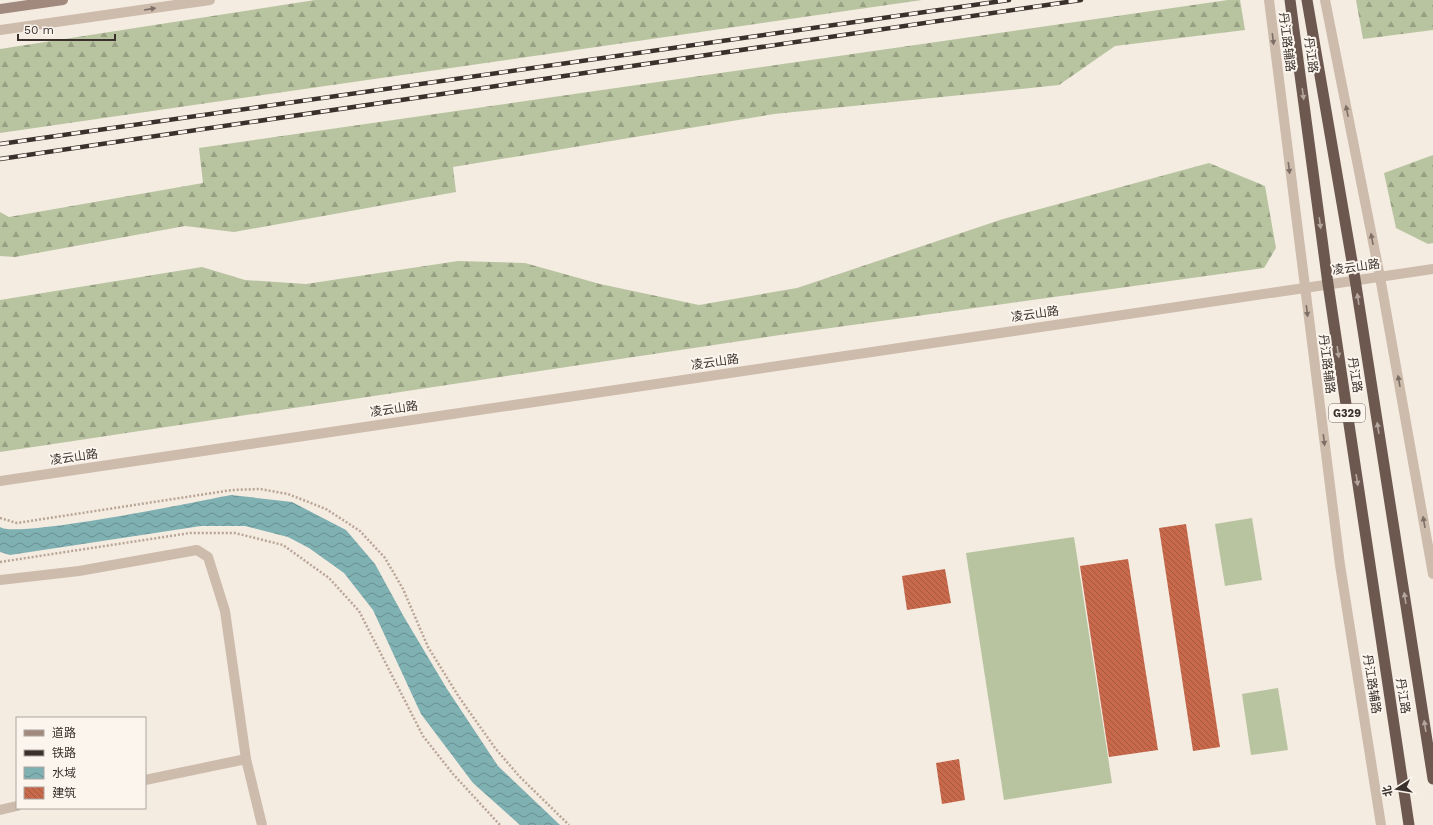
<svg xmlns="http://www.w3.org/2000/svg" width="1433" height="825" font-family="'Work Sans','Noto Sans SC',sans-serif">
<defs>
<pattern id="forest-firs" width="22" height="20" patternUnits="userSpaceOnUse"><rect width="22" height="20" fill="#b8c4a0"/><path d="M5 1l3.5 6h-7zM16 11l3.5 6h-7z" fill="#97a083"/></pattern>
<pattern id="water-waves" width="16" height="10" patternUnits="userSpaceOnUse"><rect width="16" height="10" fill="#7fb0b2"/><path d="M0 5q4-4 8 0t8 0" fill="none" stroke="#699091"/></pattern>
<pattern id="building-back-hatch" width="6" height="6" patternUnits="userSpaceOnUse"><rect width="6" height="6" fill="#c8694b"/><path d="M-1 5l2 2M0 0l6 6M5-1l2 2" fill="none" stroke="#a4573f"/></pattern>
</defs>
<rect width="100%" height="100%" fill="#f4ebe1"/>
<g fill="url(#forest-firs)">
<path d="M315,0H922L0,133V49Z"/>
<path d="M1228,0H1240L1245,30L1115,46L1059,85L774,114L453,167L456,192L234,232L185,226L15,257L0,256V212L9,217L203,183L199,148Z"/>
<path d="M1356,0H1433V30L1363,39Z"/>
<path d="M1433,155V243L1428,244L1396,228L1384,173Z"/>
<path d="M1209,163L1265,186L1276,248L1264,268L780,335L0,452V300L202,267L245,280L306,284L458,261L525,263L600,284L699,305L797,288L1003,219Z"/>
</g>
<g fill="#b8c4a0">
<path d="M1252,518L1262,580L1225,586L1215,524Z"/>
<path d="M1074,537L1112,783L1004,800L966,553Z"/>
<path d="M1278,688L1288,750L1251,755L1242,694Z"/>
</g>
<path fill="url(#water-waves)" d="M231,495L292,502L346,530L375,564L404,617L447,689L498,766L560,825H520L473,783L421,714L373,610L344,573L309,548L288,537L245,526H201L10,555L0,552V527C16,539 201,501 231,495Z"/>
<g fill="url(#building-back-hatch)">
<path d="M1186,524L1220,747L1193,751L1159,528Z"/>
<path d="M1128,559L1158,750L1109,757L1080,566Z"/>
<path d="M945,569L951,603L907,610L902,576Z"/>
<path d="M959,759L965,800L942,804L936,763Z"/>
</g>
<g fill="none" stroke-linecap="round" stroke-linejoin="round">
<g stroke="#b9a596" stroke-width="2.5" stroke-dasharray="2 2" stroke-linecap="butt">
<path d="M0,518L17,523L232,490L260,489L288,494L326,509L360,531L385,558L403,589L428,647L459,697L495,748L519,776L569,825"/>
<path d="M0,562L190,533H235L283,545L329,578L359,611L423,736L453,774L500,825"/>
</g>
<g stroke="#cdbbac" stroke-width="10">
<path d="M1269,0L1340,565L1381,825"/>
<path d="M1325,0L1380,277L1433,574"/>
<path d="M0,30L210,0"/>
<path d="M0,580L79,571L197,550L208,557L225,611L246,759L262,825"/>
<path d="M145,780L246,759"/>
<path d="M0,810L17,806"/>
</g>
<path stroke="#cdbbac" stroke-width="10" d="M0,481L1433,269"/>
<path stroke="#a18a7d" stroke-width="10" d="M0,9L63,0"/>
<g stroke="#6c584f" stroke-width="11">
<path d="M1290,0L1328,284L1409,825"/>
<path d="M1307,0L1355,279L1433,779"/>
</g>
<g stroke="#3b302b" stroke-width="4.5">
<g id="rail">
<path d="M0,144L1009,0"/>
<path d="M0,159L1081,0"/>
</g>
</g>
<use href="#rail" stroke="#fbf5ee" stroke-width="3" stroke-dasharray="9" stroke-linecap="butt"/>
</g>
<defs><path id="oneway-solid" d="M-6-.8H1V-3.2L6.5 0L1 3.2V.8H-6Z"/></defs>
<g fill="#7d6f65">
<use href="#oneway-solid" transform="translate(150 9) rotate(-9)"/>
<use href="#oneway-solid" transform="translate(1273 39) rotate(83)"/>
<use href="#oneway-solid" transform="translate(1347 111) rotate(-101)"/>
<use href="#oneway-solid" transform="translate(1289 168) rotate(83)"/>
<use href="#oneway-solid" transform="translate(1372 239) rotate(-101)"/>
<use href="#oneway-solid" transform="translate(1307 311) rotate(83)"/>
<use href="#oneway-solid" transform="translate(1399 381) rotate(-100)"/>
<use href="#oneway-solid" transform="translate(1324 440) rotate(83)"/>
<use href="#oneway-solid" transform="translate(1424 522) rotate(-100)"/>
</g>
<g fill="#b4a69e">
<use href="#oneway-solid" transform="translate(1303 94) rotate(82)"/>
<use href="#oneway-solid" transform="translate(1320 223) rotate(82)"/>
<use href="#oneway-solid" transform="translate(1358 299) rotate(-99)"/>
<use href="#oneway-solid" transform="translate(1338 352) rotate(81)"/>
<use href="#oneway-solid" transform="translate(1378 428) rotate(-99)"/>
<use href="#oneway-solid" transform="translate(1357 480) rotate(81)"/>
<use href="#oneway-solid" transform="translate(1405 598) rotate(-99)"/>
<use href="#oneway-solid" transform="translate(1425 726) rotate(-99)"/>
</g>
<g text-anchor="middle" stroke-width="4" stroke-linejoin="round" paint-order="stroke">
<rect fill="#fbf5ee" stroke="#756b66" stroke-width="1" x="1329" y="404" width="36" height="18" rx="3"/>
<g font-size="11" font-weight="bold" fill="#3b302b">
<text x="1347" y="417">G329</text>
</g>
<g font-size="12" fill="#3b302b" stroke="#fbf5ee">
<text transform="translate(1287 42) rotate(83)" y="4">丹江路辅路</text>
<text transform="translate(1311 55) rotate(82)" y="4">丹江路</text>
<text transform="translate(1356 267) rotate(-8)" y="4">凌云山路</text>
<text transform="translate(1035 314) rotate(-8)" y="4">凌云山路</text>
<text transform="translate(715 362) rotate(-8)" y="4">凌云山路</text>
<text transform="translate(1327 364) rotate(83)" y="4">丹江路辅路</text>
<text transform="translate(1355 375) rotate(81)" y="4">丹江路</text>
<text transform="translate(394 409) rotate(-8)" y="4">凌云山路</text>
<text transform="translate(74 457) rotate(-8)" y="4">凌云山路</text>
<text transform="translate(1372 684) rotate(81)" y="4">丹江路辅路</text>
<text transform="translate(1403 696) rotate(81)" y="4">丹江路</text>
</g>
</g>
<rect x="16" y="717" width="130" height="92" fill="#fbf5ee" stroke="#aea6a0"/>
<rect x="24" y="730" width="20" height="6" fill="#a18a7d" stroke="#aea6a0"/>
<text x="52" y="737" font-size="12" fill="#3b302b">道路</text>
<rect x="24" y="750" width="20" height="6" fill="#3b302b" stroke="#aea6a0"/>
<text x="52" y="757" font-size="12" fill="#3b302b">铁路</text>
<rect x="24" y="767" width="20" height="12" fill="url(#water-waves)" stroke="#aea6a0"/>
<text x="52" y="777" font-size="12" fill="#3b302b">水域</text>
<rect x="24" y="787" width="20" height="12" fill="url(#building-back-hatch)" stroke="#aea6a0"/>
<text x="52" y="797" font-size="12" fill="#3b302b">建筑</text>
<g transform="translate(1397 789) rotate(258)" stroke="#fbf5ee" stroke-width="3" paint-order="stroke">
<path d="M0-3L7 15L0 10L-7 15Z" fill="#3b302b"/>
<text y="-6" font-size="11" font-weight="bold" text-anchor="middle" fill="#3b302b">北</text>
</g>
<path d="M18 34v6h97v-6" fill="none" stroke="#3b302b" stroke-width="2"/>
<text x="24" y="34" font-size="12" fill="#3b302b" stroke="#fbf5ee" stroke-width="3" paint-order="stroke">50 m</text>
</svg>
